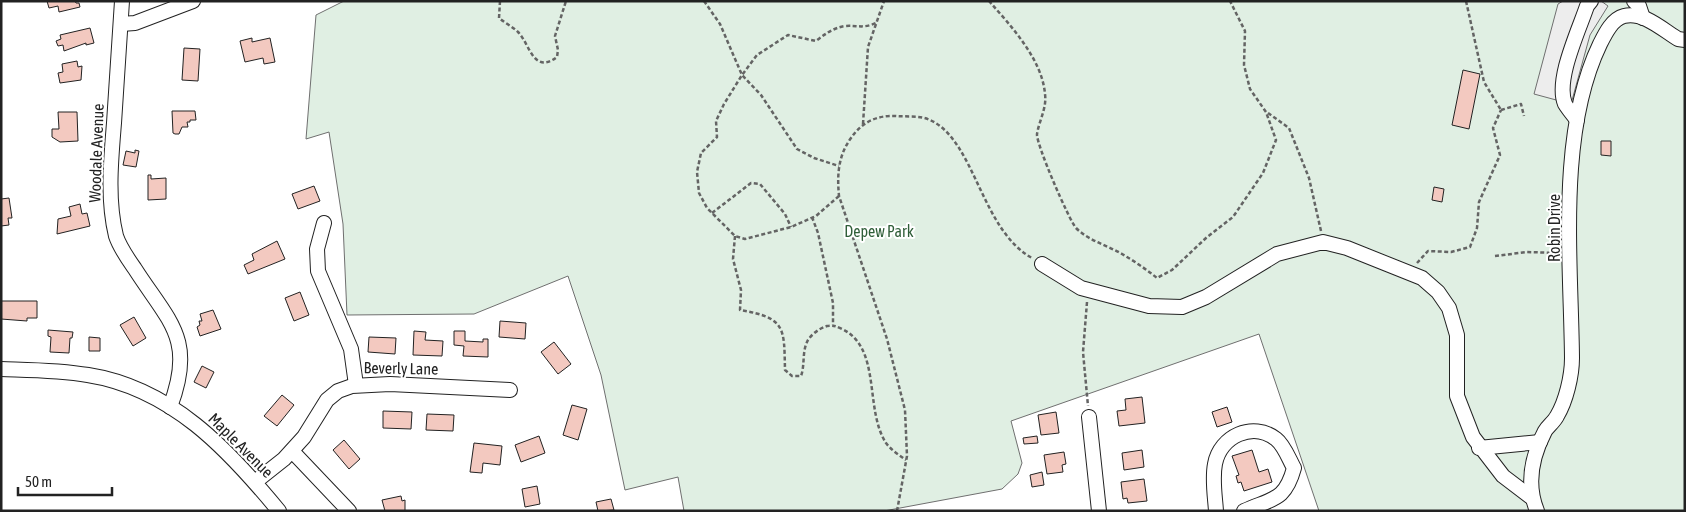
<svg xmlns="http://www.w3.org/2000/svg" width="1686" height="512" font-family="'Asap Condensed',sans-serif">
<rect width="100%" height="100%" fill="#fff"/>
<path fill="#e0efe3" stroke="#6f6f6f" d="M344,1H1685V511H1319L1259,334L1011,421L1022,463L1018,474L1002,489L884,511H684L678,477L625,490L601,375L568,276L474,314L347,315L343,224L329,132L306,139L316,15Z"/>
<path fill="#ededed" stroke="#6f6f6f" d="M1563,1H1601L1608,6L1590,35L1571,104L1534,94L1558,4Z"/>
<g fill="#f3c9c0" stroke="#222">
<path d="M47,1H75L76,3H79L80,7L59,12L58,6L49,8Z"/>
<path d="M90,28L94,43L86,45V43L64,51L63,45L58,46L56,41L61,39L60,35Z"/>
<path d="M252,38V42L270,38L275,62L264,64L263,58L245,62L240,41Z"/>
<path d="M184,48L200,49L198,81L182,80Z"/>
<path d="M77,61L78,67L82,66L81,80L60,83L58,73L63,72L62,64Z"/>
<path d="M1463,70L1480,74L1469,129L1452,125Z"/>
<path d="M172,111H195L196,120H190V122H187L188,127H182L179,134H175L173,133Z"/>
<path d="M58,112H77L78,141L60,142L52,137V129H59Z"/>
<path d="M1601,141H1611V156L1601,155Z"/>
<path d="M135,150L139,151L136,167L123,165L126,151L135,153Z"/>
<path d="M148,175H151V179L166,178V199L148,200Z"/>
<path d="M314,186L320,201L298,209L292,194Z"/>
<path d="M1434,187L1444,189L1442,202L1432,200Z"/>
<path d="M9,198L12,218H8L9,225L1,226V199Z"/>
<path d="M80,204L82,214L87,213L90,226L57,234L58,219L71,216L69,207Z"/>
<path d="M277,241L285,259L248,274L244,265L254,260L252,254Z"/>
<path d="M300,292L309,315L294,321L285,298Z"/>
<path d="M1,301H37V318H27V321L1,319Z"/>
<path d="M213,310L221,329L200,336L197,327L200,325L199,321H202L200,314Z"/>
<path d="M134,317L146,338L133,346L120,325Z"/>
<path d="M500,321L526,323L525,339L499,337Z"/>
<path d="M48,330L73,332L72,338H70L69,353L50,352L51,337L48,336Z"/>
<path d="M414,331L426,332L425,340L443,341L442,356L413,355Z"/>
<path d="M454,331H465V341L483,342V339H488V357L463,356L464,346L454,345Z"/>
<path d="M89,337L100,338V351H89Z"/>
<path d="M369,337L396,338L395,354L368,352Z"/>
<path d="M554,342L571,364L558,374L541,352Z"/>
<path d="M202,366L214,372L206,388L194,382Z"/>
<path d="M282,395L294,405L277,426L264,416Z"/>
<path d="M1142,397L1145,423L1119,426L1117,411L1126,410L1125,399Z"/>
<path d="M572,405L587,409L578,440L563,435Z"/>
<path d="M1227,407L1232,422L1217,427L1212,412Z"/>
<path d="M383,411L412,412L411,429L383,428Z"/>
<path d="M1056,412L1059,433L1041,435L1038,415Z"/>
<path d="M427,414L454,415L453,431L426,430Z"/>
<path d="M539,436L545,453L521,462L515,445Z"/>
<path d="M1037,436L1038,443L1024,444L1023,438Z"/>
<path d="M344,440L360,459L349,469L333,450Z"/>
<path d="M474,443L502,446L500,465L483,463L482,473L470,472Z"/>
<path d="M1142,450L1144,467L1124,470L1122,453Z"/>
<path d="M1252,450L1259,472L1268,469L1272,482L1244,491L1241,482L1238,483L1236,476L1239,475L1232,456Z"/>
<path d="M1064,452L1066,464L1062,465L1063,472L1047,474L1044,455Z"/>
<path d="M1042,472L1044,485L1032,487L1030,475Z"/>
<path d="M1144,479L1147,501L1128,503L1127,498L1123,499L1121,482Z"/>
<path d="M537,486L540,504L525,507L522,489Z"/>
<path d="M401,496L402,501L405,500V511H385L382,500Z"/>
<path d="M611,499L614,510L598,511L596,502Z"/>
</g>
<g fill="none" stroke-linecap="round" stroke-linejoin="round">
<g stroke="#222" stroke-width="16">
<g id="minor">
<path d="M122,1C119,42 117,82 114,123C111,160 107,199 116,236C120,248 128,259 135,269C169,322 196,339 170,407"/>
<path d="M1634,1L1639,6L1643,18"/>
<path d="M121,24L135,23L193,1"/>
<path d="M1577,120C1573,115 1568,109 1565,104C1555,80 1579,30 1587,6L1591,1"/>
<path d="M324,223L317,249L318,271L351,349L356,385"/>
<path d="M1042,264L1081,288L1149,306L1182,307L1206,297L1277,254L1323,242L1347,248L1422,278L1438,292L1449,308L1457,335V396L1473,437L1503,476L1532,498"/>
<path d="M1,369C31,370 59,370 88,375C171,388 228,449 279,511"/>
<path d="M1089,417L1099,511"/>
<path d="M1479,448L1540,442"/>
<path d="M292,451L349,511"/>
<path d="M255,482L284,459L304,437L327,400L338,391L352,386L390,384L510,390"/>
<path d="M1216,511C1215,496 1212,479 1215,464C1220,436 1253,421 1276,439C1284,445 1289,459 1294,468C1285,501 1273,498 1244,511"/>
<path d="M1537,511C1526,484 1532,456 1545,431C1548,426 1554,422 1557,416C1566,401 1572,376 1572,358C1571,260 1557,133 1600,44C1605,34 1612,19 1624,16C1643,11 1663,30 1678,39L1685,40"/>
</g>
</g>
<g stroke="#646464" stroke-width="2.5" stroke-dasharray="4 2.5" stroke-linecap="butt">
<path d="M500,1L499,18C505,23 513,27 518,32C530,44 533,75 557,57L558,50L555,36L566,1"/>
<path d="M704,1L720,24L742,75L761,95L797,149L814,158L839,166"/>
<path d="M989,1C1011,26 1042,59 1045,94C1047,108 1039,121 1037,134C1036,144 1069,220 1076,228C1089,241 1107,245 1122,254C1134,261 1146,269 1157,278L1172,270L1206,238L1233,217L1263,173L1276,140L1266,112L1250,89L1244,65L1245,31L1230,1"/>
<path d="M1466,1L1484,82L1501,110"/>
<path d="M1501,110L1521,104L1524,116"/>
<path d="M1268,113L1289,128L1309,178L1321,231"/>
<path d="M863,124L868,47L884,1"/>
<path d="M839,196L816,216L791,227L745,239L735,236L707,208L699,193L697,172L701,153L717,137L716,121L724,104L742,75L757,55L788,35L816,41C825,34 833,28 845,26C858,25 862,29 876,23"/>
<path d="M712,213L751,183L760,184L785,214L791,227"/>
<path d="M812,217L818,233L833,303V325"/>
<path d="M735,236L733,259L741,290L740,310C786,318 784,327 785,370L792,376H801C805,365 802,353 807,342C810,335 820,328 827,326C833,325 836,326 842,329C882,348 864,409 886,443C891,450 899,455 906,460"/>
<path d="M1495,256L1527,252L1557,253"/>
<path d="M1417,263L1428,251L1451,252L1470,247L1477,228L1479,202L1500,155L1493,128L1501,110"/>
<path d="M1087,302L1083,352L1088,406"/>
<path d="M897,511L907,456L905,410L887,339L839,196C837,175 838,156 851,138C862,122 877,115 896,116C907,117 919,115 930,120C975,140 981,230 1032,258"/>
</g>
<use href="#minor" stroke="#fff" stroke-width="14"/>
</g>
<g text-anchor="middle" stroke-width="4" stroke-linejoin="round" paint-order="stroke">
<g font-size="16" fill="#222" stroke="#fff">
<text transform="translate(96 153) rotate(-88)" y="6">Woodale Avenue</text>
<text transform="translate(1554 228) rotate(-90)" y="6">Robin Drive</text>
<text transform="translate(401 368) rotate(1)" y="6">Beverly Lane</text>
<text transform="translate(241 445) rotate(45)" y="6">Maple Avenue</text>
</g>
<g font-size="16" fill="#2f5e38" stroke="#fff">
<text x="879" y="237">Depew Park</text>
</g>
</g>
<rect width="1686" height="512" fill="none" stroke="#222222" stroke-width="5"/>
<path d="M18 487v8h94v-8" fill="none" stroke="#222222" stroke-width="2.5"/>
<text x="25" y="487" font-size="15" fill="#222222" stroke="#ffffff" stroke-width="4" paint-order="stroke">50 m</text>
</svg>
